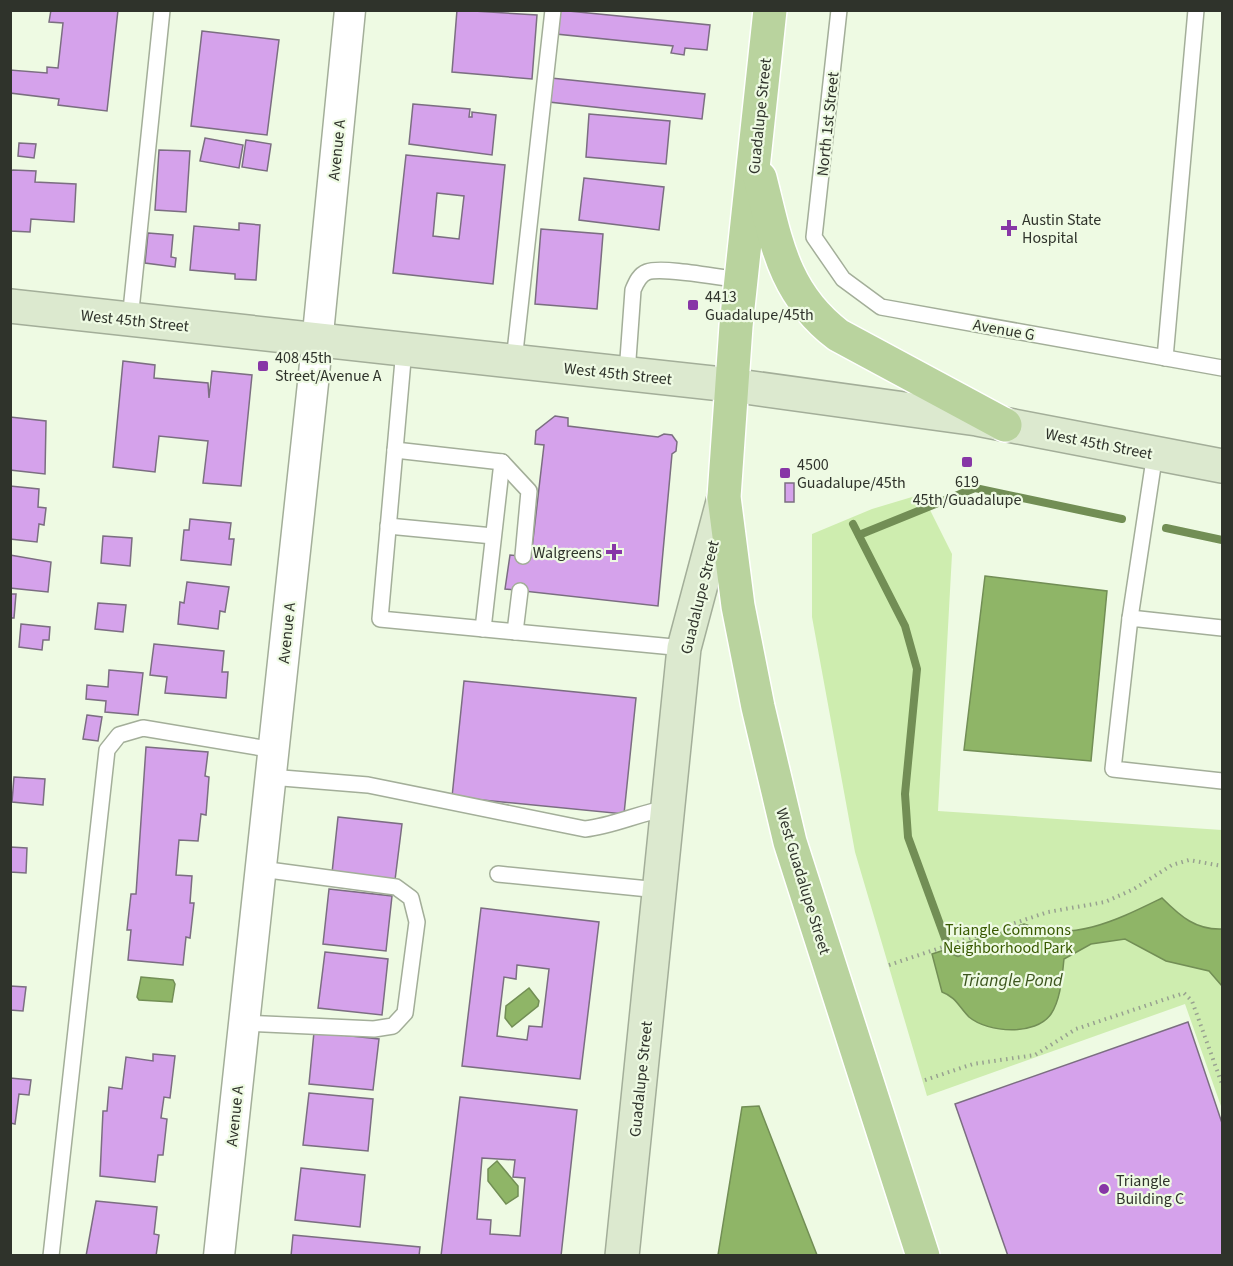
<svg xmlns="http://www.w3.org/2000/svg" width="1233" height="1266" font-family="'Source Sans 3',sans-serif">
<rect width="100%" height="100%" fill="#eefae3"/>
<path fill="#ceedaf" d="M922,494L952,554L938,811L1222,830V1109L1185,1004L927,1096L855,852L812,617V534L872,509Z"/>
<g fill="#8fb567" stroke="#728e55" stroke-width="1.5">
<path d="M985,576L1107,591L1091,761L964,750Z"/>
<path d="M1162,898C1181,917 1196,930 1222,929V986L1209,971L1166,961L1125,939L1091,944L1064,959C1062,976 1061,999 1051,1014C1036,1036 988,1033 969,1017C959,1007 956,997 942,992L932,954L1024,924C1071,944 1119,919 1162,898Z"/>
<path d="M141,977L173,980L175,984L172,1002L139,1000L137,997Z"/>
<path d="M529,988L539,1001L538,1006L512,1027L505,1018L506,1006Z"/>
<path d="M759,1106L817,1255H718L742,1107Z"/>
<path d="M497,1161L518,1186V1196L506,1204L488,1181V1169Z"/>
</g>
<g fill="none" stroke-linecap="round" stroke-linejoin="round">
<g stroke="#728e55" stroke-width="8">
<path d="M853,524L905,626L917,669L905,794L908,837L949,949L958,953"/>
<path d="M1166,528L1222,540"/>
<path d="M859,535L975,488L1122,519"/>
</g>
</g>
<g fill="#d5a2eb" stroke="#7b6e81" stroke-width="1.5" fill-rule="evenodd">
<path d="M51,10H118L107,111L58,105L59,99L10,93V70L47,73V67L58,68L63,23L49,22Z"/>
<path d="M457,10L537,15L532,79L452,72Z"/>
<path d="M558,10L710,25L707,50L685,48L684,55L671,53L673,46L556,34Z"/>
<path d="M202,31L279,40L267,135L191,126Z"/>
<path d="M551,78L705,94L702,119L549,102Z"/>
<path d="M413,104L470,109L469,117H472V112L496,115L492,155L409,144Z"/>
<path d="M589,114L670,121L666,164L586,157Z"/>
<path d="M205,138L243,145L239,168L200,161Z"/>
<path d="M246,140L271,144L267,171L242,167Z"/>
<path d="M19,143L36,144L34,158L18,156Z"/>
<path d="M159,150L190,151L186,212L155,210Z"/>
<path d="M406,155L505,165L493,284L393,273ZM437,193L464,196L459,239L433,236Z"/>
<path d="M13,170L36,171L35,182L76,184L74,222L31,219L30,232L10,231V171Z"/>
<path d="M584,178L664,187L659,230L579,220Z"/>
<path d="M239,223L260,225L256,280L235,279V274L190,270L194,226L239,230Z"/>
<path d="M541,229L603,234L597,309L535,304Z"/>
<path d="M148,233L173,235L171,257L176,258L175,267L145,263Z"/>
<path d="M123,361L155,365L154,378L208,383L209,398L212,371L252,375L241,486L203,483L208,441L159,436L155,472L113,467Z"/>
<path d="M555,416L568,418V426L658,437L664,434L672,435L677,442L676,451L672,454L658,606L505,589L510,555L531,557L544,445L535,444L536,431Z"/>
<path d="M10,417L46,421L45,474L10,470Z"/>
<rect x="785" y="483" width="9" height="19"/>
<path d="M10,486L39,489L38,507L46,508L44,525L39,524L37,542L10,539Z"/>
<path d="M190,519L231,523L229,539H234L231,565L181,560L184,530H189Z"/>
<path d="M103,536L132,538L130,566L101,563Z"/>
<path d="M10,555L51,562L48,592L10,588Z"/>
<path d="M187,582L229,587L225,612L220,611L218,629L178,624L180,602L184,603Z"/>
<path d="M10,594H16L14,618H10Z"/>
<path d="M98,603L126,605L123,632L95,629Z"/>
<path d="M21,624L50,627L49,640H43L42,650L19,647Z"/>
<path d="M154,644L224,651L222,672H228L226,698L165,693L167,677L150,675Z"/>
<path d="M109,670L143,673L138,715L105,712L106,701L86,699L87,685L108,687Z"/>
<path d="M464,681L636,698L624,814L452,797Z"/>
<path d="M87,715L102,717L98,741L83,739Z"/>
<path d="M146,747L208,752L205,776L209,777L206,815L201,814L198,841L179,840L176,875L192,876L190,903H194L190,938L186,937L183,965L128,960L131,930H127L131,894H136Z"/>
<path d="M14,777L45,779L43,805L12,802Z"/>
<path d="M338,817L402,824L395,880L332,873Z"/>
<path d="M10,847L27,848L26,873L10,872Z"/>
<path d="M329,889L392,896L386,951L323,944Z"/>
<path d="M481,908L599,922L580,1079L462,1066ZM517,965L549,969L542,1027L529,1026L527,1040L497,1036L504,977L516,979Z"/>
<path d="M325,952L388,959L382,1015L318,1008Z"/>
<path d="M10,986L26,987L23,1011L10,1010Z"/>
<path d="M1188,1022L1222,1123V1256H1008L955,1104Z"/>
<path d="M314,1032L379,1039L373,1090L309,1084Z"/>
<path d="M153,1054L175,1056L170,1098L164,1097L161,1118L167,1119L163,1155H158L155,1182L100,1176L103,1111H107L109,1087L122,1089L126,1057L153,1061Z"/>
<path d="M10,1078L31,1080L29,1095L19,1094L15,1124L10,1123Z"/>
<path d="M309,1093L373,1099L368,1151L303,1145Z"/>
<path d="M460,1097L577,1110L561,1256H441ZM482,1158L515,1160L513,1177L525,1178L520,1236L490,1234L491,1220L477,1219Z"/>
<path d="M301,1168L365,1175L360,1227L295,1220Z"/>
<path d="M96,1201L157,1207L154,1234L159,1235L156,1256H86Z"/>
<path d="M293,1235L420,1247L419,1256H291Z"/>
</g>
<g fill="none" stroke-linecap="round" stroke-linejoin="round">
<g stroke="#a3ae99" stroke-width="18">
<g id="lane">
<path d="M839,10L814,237L843,279L881,307L1222,368"/>
<path d="M130,320L162,10"/>
<path d="M404,349L380,619L684,648"/>
<path d="M1165,358L1196,10"/>
<path d="M514,361L553,10"/>
<path d="M627,373L633,290C636,283 639,275 647,272C662,266 722,278 741,280"/>
<path d="M395,450L502,462L483,629"/>
<path d="M502,462L529,491L523,556"/>
<path d="M388,526L493,536"/>
<path d="M1130,618L1155,453"/>
<path d="M1222,628L1130,618L1113,769L1222,781"/>
<path d="M515,632L520,591"/>
<path d="M270,777L368,785L585,829C613,826 639,813 668,808"/>
<path d="M498,874L659,890"/>
<path d="M244,1023L374,1029L393,1026L405,1013L417,922L411,898L396,887L261,869"/>
<path d="M51,1256L107,750L119,735L143,728L274,750"/>
</g>
</g>
<g stroke="#a3ae99" stroke-width="33">
<path id="street" d="M219,1256L314,374L350,10"/>
</g>
<g stroke="#a3ae99" stroke-width="36">
<g id="secondary">
<path d="M10,306L731,385L977,419L1222,466"/>
<path d="M622,1256L684,648L724,498"/>
</g>
</g>
<g stroke="#fff" stroke-width="36">
<g id="primary">
<path d="M770,10L736,326L724,497L738,606L758,707L790,842L923,1256"/>
<path d="M760,178C776,241 783,293 838,335L1005,425"/>
</g>
</g>
<g stroke="#98a190" stroke-width="4" stroke-dasharray="1.5 4.5" stroke-linecap="butt">
<path d="M889,965L1048,912L1105,902L1134,889L1172,865L1189,860L1222,866"/>
<path d="M925,1080L973,1064L1035,1055L1076,1029L1184,993L1192,1001L1222,1084"/>
</g>
<use href="#lane" stroke="#fff" stroke-width="15"/>
<use href="#street" stroke="#fff" stroke-width="30"/>
<use href="#secondary" stroke="#dce9cf" stroke-width="33"/>
<use href="#primary" stroke="#b9d39e" stroke-width="33"/>
</g>
<g fill="#8736a6" stroke="#eefae3" stroke-width="2">
<path d="M1006 219h6v6h6v6h-6v6h-6v-6h-6v-6h6z"/>
<rect x="687" y="299" width="12" height="12" rx="3"/>
<rect x="257" y="360" width="12" height="12" rx="3"/>
<rect x="961" y="456" width="12" height="12" rx="3"/>
<rect x="779" y="467" width="12" height="12" rx="3"/>
<path d="M611 543h6v6h6v6h-6v6h-6v-6h-6v-6h6z"/>
<circle cx="1104" cy="1189" r="6"/>
</g>
<g text-anchor="middle" stroke-width="4.5" stroke-linejoin="round" paint-order="stroke">
<g font-size="16" fill="#2f332b" stroke="#eefae3">
<text transform="translate(759 116) rotate(-84)" y="6">Guadalupe Street</text>
<text transform="translate(827 124) rotate(-84)" y="6">North 1st Street</text>
<text transform="translate(336 150) rotate(-84)" y="6">Avenue A</text>
<text transform="translate(135 320) rotate(6)" y="6">West 45th Street</text>
<text transform="translate(1004 329) rotate(10)" y="6">Avenue G</text>
<text transform="translate(618 373) rotate(6)" y="6">West 45th Street</text>
<text transform="translate(1099 443) rotate(11)" y="6">West 45th Street</text>
<text transform="translate(699 597) rotate(-76)" y="6">Guadalupe Street</text>
<text transform="translate(286 633) rotate(-84)" y="6">Avenue A</text>
<text transform="translate(804 881) rotate(73)" y="6">West Guadalupe Street</text>
<text transform="translate(640 1079) rotate(-84)" y="6">Guadalupe Street</text>
<text transform="translate(234 1116) rotate(-84)" y="6">Avenue A</text>
</g>
<g font-size="16" fill="#2f332b" stroke="#eefae3" text-anchor="start">
<text x="1022" y="225">Austin State<tspan x="1022" dy="18">Hospital</tspan></text>
<text x="705" y="302">4413<tspan x="705" dy="18">Guadalupe/45th</tspan></text>
<text x="275" y="363">408 45th<tspan x="275" dy="18">Street/Avenue A</tspan></text>
<text x="797" y="470">4500<tspan x="797" dy="18">Guadalupe/45th</tspan></text>
<text x="967" y="487" text-anchor="middle">619<tspan x="967" dy="18">45th/Guadalupe</tspan></text>
<text x="602" y="558" text-anchor="end">Walgreens</text>
<text x="1116" y="1186">Triangle<tspan x="1116" dy="18">Building C</tspan></text>
</g>
<g font-size="16" fill="#385900" stroke="#eefae3">
<text x="1008" y="935">Triangle Commons<tspan x="1008" dy="18">Neighborhood Park</tspan></text>
</g>
<g font-size="18" font-style="italic" fill="#3c551e" stroke="#eefae3">
<text x="1012" y="986">Triangle Pond</text>
</g>
</g>
<rect width="1233" height="1266" fill="none" stroke="#2f332b" stroke-width="24"/>
</svg>
